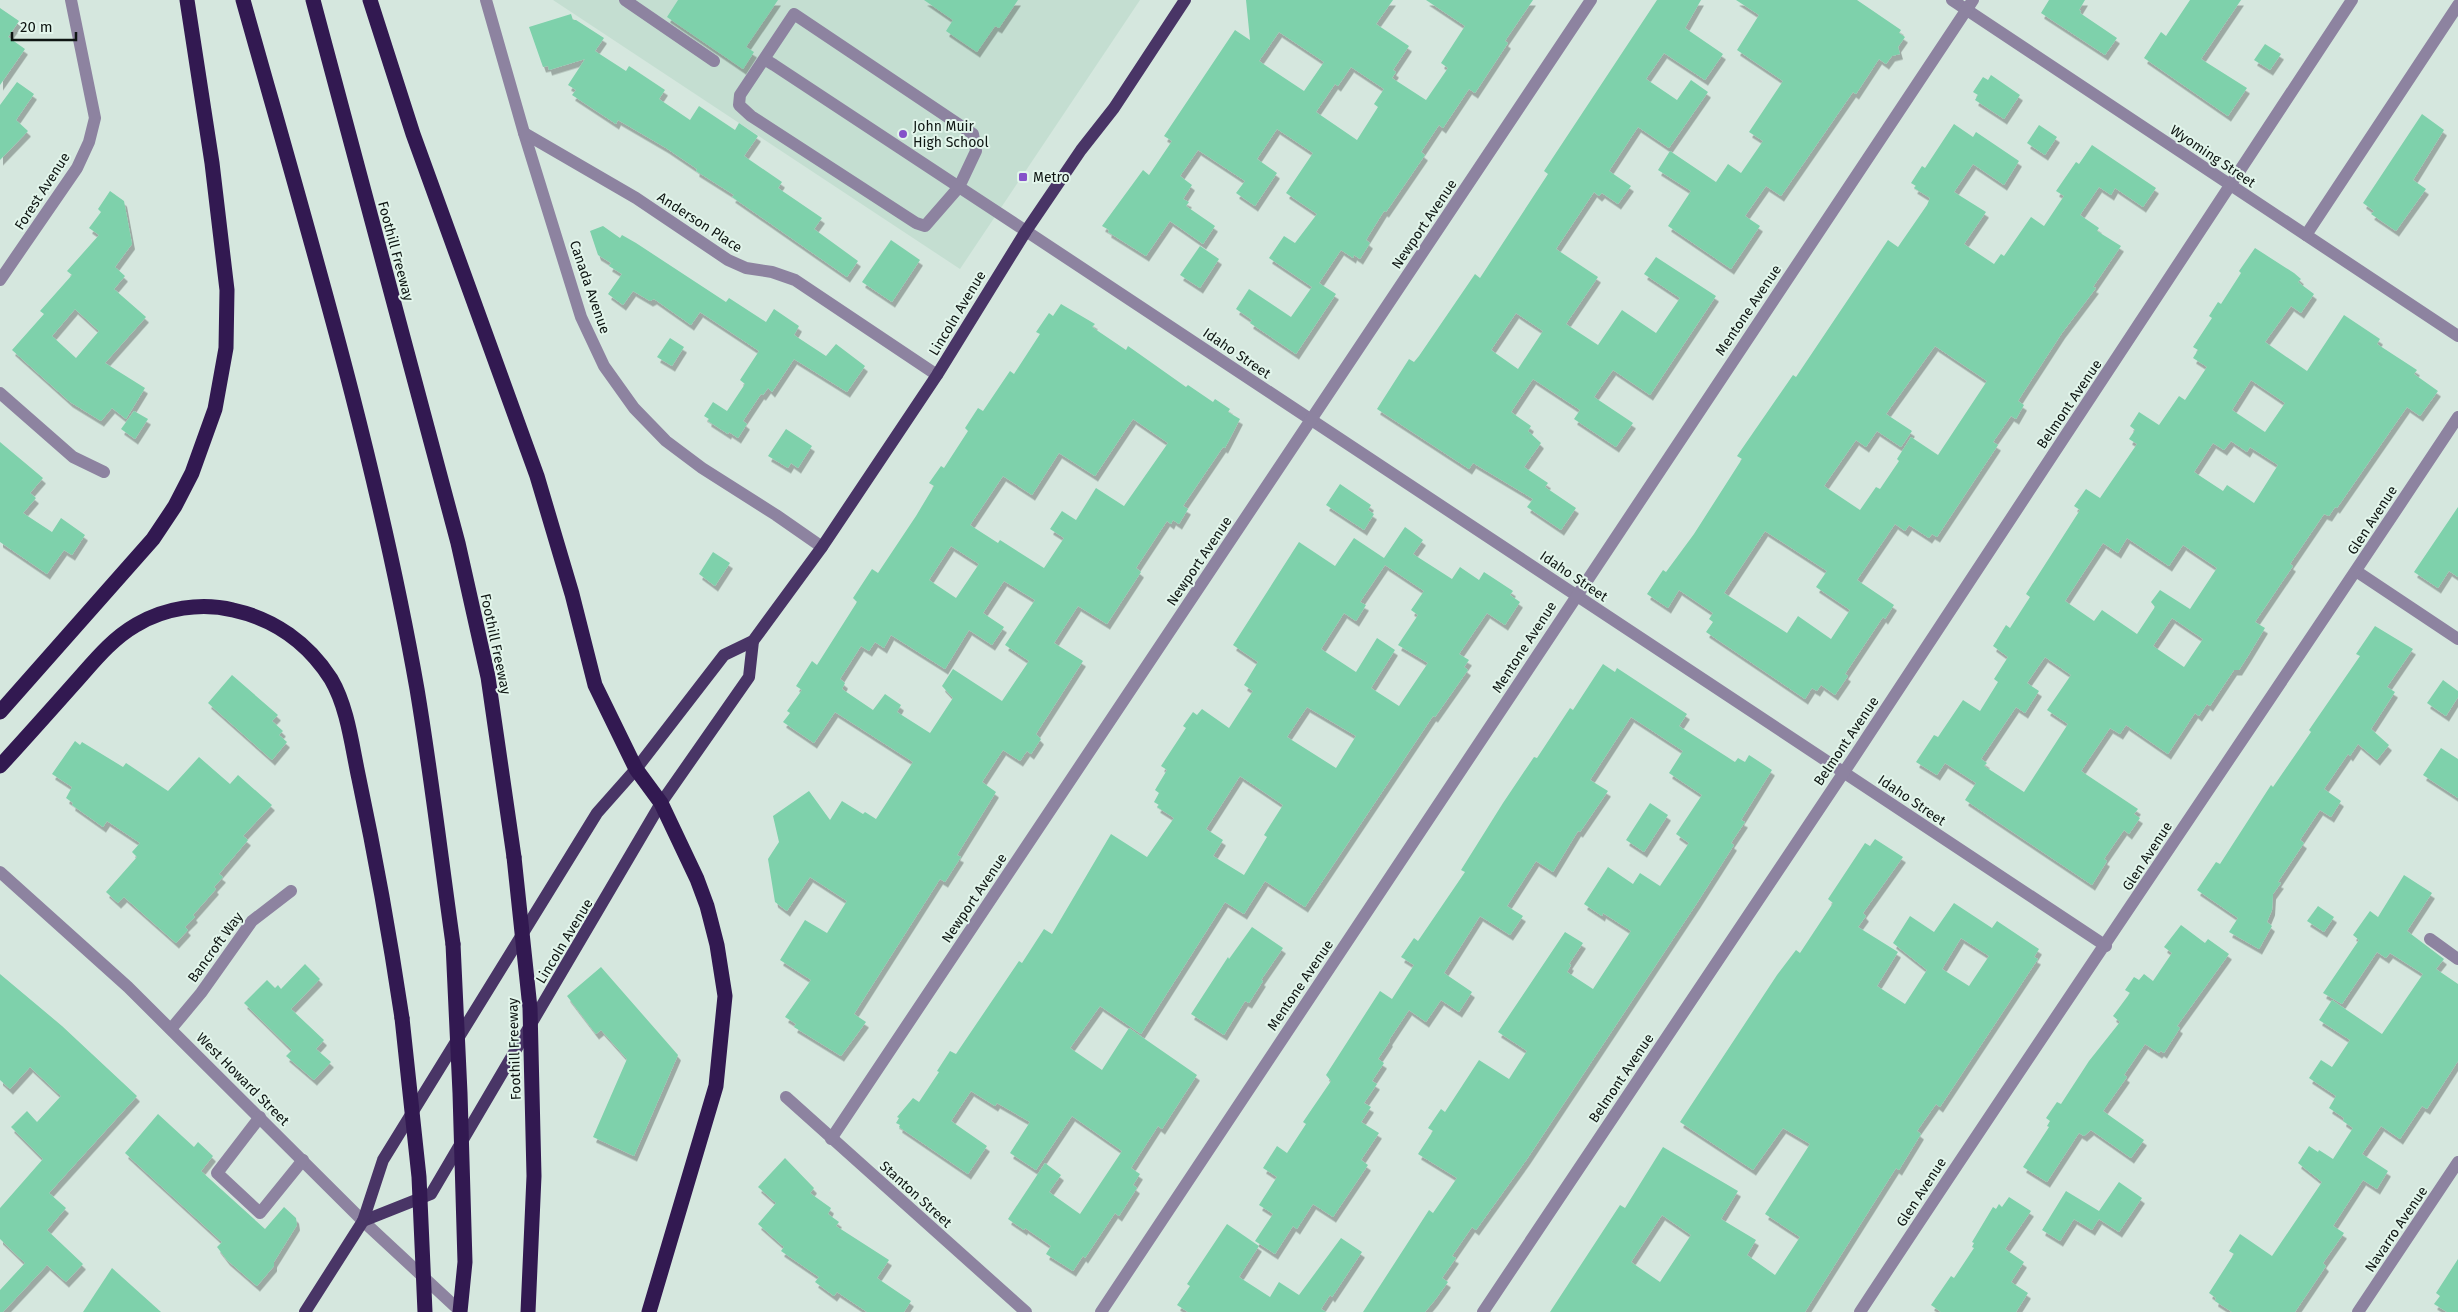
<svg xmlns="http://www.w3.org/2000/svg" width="2458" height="1312" font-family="'Fira Sans',sans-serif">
<defs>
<filter id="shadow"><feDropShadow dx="3" dy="5.5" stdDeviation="0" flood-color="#0004"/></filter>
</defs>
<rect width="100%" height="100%" fill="#d5e7de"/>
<path fill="#c4ded1" d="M553,0H1140L960,269Z"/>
<g fill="#7ed1ab" fill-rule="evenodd" filter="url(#shadow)">
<path d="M678,0H778L746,47L754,52L743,69L667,17Z"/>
<path d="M924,0H1018L999,28L995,26L977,52L946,31L953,20Z"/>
<path d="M1246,0H1393L1376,24L1409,46L1393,70L1396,72L1392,78L1426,100L1448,68L1441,63L1465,26L1426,0H1533L1505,41L1508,43L1475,93L1469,89L1443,128L1439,125L1421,152L1425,155L1386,212L1384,211L1366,240L1370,243L1360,259L1354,255L1353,258L1341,250L1319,283L1336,294L1296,354L1250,323L1252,320L1236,309L1249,289L1291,317L1312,287L1269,258L1284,236L1295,243L1317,214L1286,193L1313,153L1277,129L1257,159L1277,173L1255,206L1236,193L1245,181L1198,150L1180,176L1192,185L1183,199L1189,202L1186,206L1215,226L1203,244L1170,221L1146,256L1108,232L1109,230L1102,226L1143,170L1149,175L1172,141L1164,136L1235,30L1250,40ZM1279,32L1324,62L1304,91L1259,61ZM1351,67L1384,89L1374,104L1378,107L1357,140L1316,112L1335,84L1338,86Z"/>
<path d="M1657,0H1701L1685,28L1723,54L1705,80L1664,53L1646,79L1677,100L1691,80L1708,92L1669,148L1638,127L1609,171L1631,186L1618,204L1602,193L1599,196L1594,192L1556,249L1598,277L1566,324L1598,345L1622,310L1656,333L1680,298L1644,274L1656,257L1716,296L1650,395L1613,370L1594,397L1633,423L1616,447L1574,419L1580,410L1533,379L1511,412L1531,426L1528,431L1541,443L1524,467L1548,483L1545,487L1576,508L1561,530L1527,507L1533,499L1473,463L1469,469L1377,409L1409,359L1414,362L1419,356L1475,274L1480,278L1548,174L1544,171ZM1516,313L1543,331L1518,369L1491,350Z"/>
<path d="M1736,0H1857L1901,30L1899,33L1905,37L1898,47L1900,54L1892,56L1886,64L1879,59L1856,94L1853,92L1781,196L1766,186L1745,216L1760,226L1731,269L1668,226L1691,191L1658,170L1670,151L1716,182L1728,164L1741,173L1763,141L1749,132L1783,81L1737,50L1759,15Z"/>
<path d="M2049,0H2085L2079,10L2081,11L2080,13L2117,38L2105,55L2041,13Z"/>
<path d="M2190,0H2241L2201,59L2247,88L2228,116L2144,58L2161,32L2166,36Z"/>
<path d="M0,8L19,21L8,37L25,49L0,85Z"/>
<path d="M571,14L573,20H576L604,38L595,51L626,71L629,66L665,90L659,99L690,120L699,106L735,130L739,123L758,136L744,156L782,182L778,188L822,218L814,229L858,261L847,277L732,197L734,195L696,171L697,169L666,148L618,120L616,124L572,95L576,90L568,85L585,59L549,70L548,66L543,67L529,27Z"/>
<path d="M2265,44L2281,54L2270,70L2254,60Z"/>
<path d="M1991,75L2020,95L2004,119L1975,100L1978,95L1973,92L1983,77L1988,80Z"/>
<path d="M17,82L34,94L16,120L28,131L0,160V105Z"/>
<path d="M2422,114L2444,130L2413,180L2426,189L2396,231L2371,214L2374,211L2363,203Z"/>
<path d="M1954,124L1973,137L1976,132L2019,161L2004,185L1973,164L1954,192L1986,212L1964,244L1994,264L2001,254L2004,256L2031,217L2044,226L2064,196L2056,191L2076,162L2079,164L2092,145L2156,188L2143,207L2115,188L2111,195L2099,187L2080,215L2099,228L2097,231L2121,246L2093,287L2096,288L2062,333L2023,393L2018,401L2024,405L2016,419L2011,416L1993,442L1998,445L1937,537L1932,534L1929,538L1909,525L1905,531L1895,524L1857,580L1894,605L1885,619L1883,617L1845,674L1848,676L1835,695L1821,685L1817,691L1812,688L1805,699L1706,632L1713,622L1709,619L1713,613L1679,590L1668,608L1647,594L1663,570L1666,572L1694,534L1742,459L1737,456L1793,375L1796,377L1888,240L1898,247L1927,205L1930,198L1914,188L1916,186L1911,183L1922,166L1925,168ZM1935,346L1987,381L1938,455L1911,437L1897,459L1899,461L1880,489L1876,487L1860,510L1824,486L1856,440L1866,447L1877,431L1901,447L1912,431L1886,414ZM1765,531L1827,571L1816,587L1850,610L1831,639L1798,616L1787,633L1724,593Z"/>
<path d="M2039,125L2057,137L2045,155L2027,143Z"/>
<path d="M110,191L124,201L132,244L115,267L125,276L114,289L146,317L105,363L145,388L126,419L112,408L101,421L70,402L12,350L44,314L40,311L72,275L67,271L99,235L89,228L101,212L98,209ZM75,309L99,331L76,358L52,336Z"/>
<path d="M603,226L620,238L622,235L636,243L726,302L729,298L766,322L774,309L799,326L794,335L826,356L836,344L865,366L847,392L794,359L772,392L768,388L763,395L761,394L743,421L747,424L738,438L729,432L728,434L708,421L709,419L704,416L713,402L727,411L745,384L740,380L759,351L700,312L691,325L654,299L650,301L633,291L623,305L608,294L622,274L609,266L611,263L598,255L590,231Z"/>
<path d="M891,240L920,260L892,302L862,282Z"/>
<path d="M1200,246L1219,259L1200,288L1180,275Z"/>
<path d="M2255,248L2294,273L2301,279L2298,282L2314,294L2301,313L2291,306L2265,342L2307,371L2344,315L2380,339L2377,344L2417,370L2414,374L2438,391L2420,416L2407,407L2337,508L2335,507L2329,516L2324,514L2290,564L2293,566L2255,622L2265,628L2248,656L2239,670H2234L2210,706L2207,704L2199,716L2195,713L2168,754L2126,725L2120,734L2110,728L2081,771L2138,809L2134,814L2140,818L2129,834L2124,830L2104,859L2107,861L2092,885L1965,800L1976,783L1945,763L1937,775L1916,762L1934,735L1938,737L1963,700L1980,711L1998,682L1994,679L2008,657L1993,646L2006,625L2010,628L2030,597L2026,594L2080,510L2074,506L2086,489L2100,498L2137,444L2129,439L2135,430L2130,426L2139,412L2159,425L2179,396L2185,400L2207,367L2193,358L2198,350L2193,347L2212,318L2209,316L2218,302L2221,304L2241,273L2239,271ZM2251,380L2285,403L2265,432L2232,410ZM2231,441L2247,452L2250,447L2278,465L2254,503L2227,485L2223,491L2194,472L2213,443L2224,450ZM2127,538L2169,566L2183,545L2217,568L2190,609L2160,590L2151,602L2155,607L2137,634L2102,610L2094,621L2065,601L2103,543L2118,553ZM2172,618L2203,639L2184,667L2153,646ZM2045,657L2071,675L2047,710L2068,724L2024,792L1984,766L1987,763L1981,759L2016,707L2025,713L2039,691L2027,683Z"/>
<path d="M1061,304L1095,324L1092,327L1126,350L1128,346L1186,387L1188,385L1213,402L1215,399L1230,409L1228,412L1240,419L1225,448L1223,447L1183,506L1188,509L1179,524L1173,520L1171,524L1167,521L1136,568L1141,572L1107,624L1078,606L1054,643L1083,661L1036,734L1041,739L1031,754L1027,751L1020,761L1003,750L982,782L996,792L957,855L961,857L945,882L940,879L854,1014L866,1022L841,1056L794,1027L796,1024L785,1017L811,980L780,960L805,920L827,933L847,901L810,877L787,911L775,902L768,859L779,842L773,816L809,791L830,820L842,801L863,814L865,812L876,819L913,762L835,712L814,743L783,722L790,713L787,711L802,690L796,686L812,661L817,665L857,602L853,598L872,569L878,573L916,516L934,486L929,483L941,466L944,468L968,431L965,428L978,408L983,411L1010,371L1014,374L1040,334L1036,332L1049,313L1053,316ZM1133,419L1168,443L1124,506L1096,488L1076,520L1062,511L1050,529L1064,538L1044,568L1000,540L998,543L970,525L1003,476L1032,495L1059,453L1095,476ZM951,546L979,564L956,598L929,580ZM1004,581L1035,600L1005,645L1029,661L1002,701L953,669L942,686L953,698L930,733L897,712L901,705L885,694L873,710L842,689L845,683L840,679L861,646L869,651L875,642L884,648L891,635L945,669L969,630L992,645L1004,627L983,613Z"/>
<path d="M670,338L684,347L672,366L657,357Z"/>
<path d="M134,411L148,419L135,439L121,429Z"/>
<path d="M786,429L812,446L798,468L791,463L788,468L768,456Z"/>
<path d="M0,442L43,478L30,493L36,498L23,513L52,532L61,518L85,535L72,555L64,550L47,574L0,542Z"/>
<path d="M1340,484L1371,505L1368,510L1374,514L1364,530L1326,505Z"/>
<path d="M2458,507V577L2449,571L2438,588L2414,572Z"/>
<path d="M1405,527L1423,540L1413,554L1452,579L1460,567L1479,580L1484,572L1513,591L1510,595L1520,602L1505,625L1487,613L1459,654L1469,660L1464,667L1468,670L1435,717L1433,716L1305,907L1265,881L1244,914L1225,902L1141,1034L1100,1006L1070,1048L1102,1070L1129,1028L1197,1075L1162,1129L1158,1126L1131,1168L1140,1174L1133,1185L1137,1188L1119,1216L1115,1213L1085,1258L1083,1256L1073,1271L1046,1254L1051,1246L1025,1228L1024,1230L1008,1219L1045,1163L1061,1175L1049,1192L1080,1214L1122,1151L1072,1116L1036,1170L1010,1153L1030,1122L997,1103L995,1106L971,1091L951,1121L987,1146L968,1174L899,1127L900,1125L896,1123L899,1118L897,1117L913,1098L919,1102L939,1072L937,1071L950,1051L956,1054L1019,961L1022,963L1044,929L1052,934L1111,834L1147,857L1174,818L1157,807L1159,805L1154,802L1159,793L1155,790L1167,770L1161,766L1186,728L1183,726L1193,712L1197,715L1202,709L1229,728L1253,691L1244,685L1258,662L1233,645L1299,542L1335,566L1354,538L1384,558ZM1385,565L1424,591L1411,610L1418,615L1398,645L1428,663L1399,706L1371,688L1395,650L1377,638L1356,672L1321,649L1344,613L1356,621L1366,605L1360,602ZM1307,707L1356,736L1336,768L1287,737ZM1240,776L1283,805L1264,835L1267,837L1244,875L1213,856L1223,840L1206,829Z"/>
<path d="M713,552L730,563L715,586L699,574Z"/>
<path d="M2375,626L2413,649L2387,687L2395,692L2371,729L2389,745L2377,760L2358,744L2350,756L2348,754L2324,789L2341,801L2331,817L2320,810L2300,840L2304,843L2278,882L2281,883L2273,894L2272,910L2267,922L2272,926L2259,949L2229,932L2238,918L2197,890L2216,862L2220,864L2271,785L2273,787L2311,732L2309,730L2360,656L2356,654Z"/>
<path d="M1603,664L1615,672L1617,668L1687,714L1679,726L1735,762L1738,758L1745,762L1749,755L1772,770L1741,820L1745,822L1731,843L1734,845L1697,903L1527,1159L1476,1230L1472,1227L1452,1256L1456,1258L1442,1278L1448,1282L1435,1300L1425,1312H1363L1429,1210L1433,1213L1457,1178L1418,1154L1433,1131L1428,1128L1441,1109L1445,1112L1479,1060L1509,1079L1527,1051L1498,1032L1565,932L1583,943L1569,964L1571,965L1567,972L1593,989L1631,931L1603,913L1602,916L1584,904L1608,867L1633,884L1640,873L1660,886L1689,843L1676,834L1702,795L1669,773L1683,751L1631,717L1590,780L1608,791L1580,832L1578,831L1553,872L1536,861L1507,906L1523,916L1510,935L1480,916L1444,973L1472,992L1459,1012L1441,1000L1426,1022L1409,1010L1389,1040L1390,1041L1378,1059L1384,1063L1372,1081L1377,1084L1364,1103L1371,1107L1361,1122L1379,1133L1361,1160L1368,1165L1333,1217L1313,1204L1297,1229L1293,1226L1275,1254L1255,1241L1273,1214L1259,1205L1277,1177L1263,1168L1277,1146L1287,1153L1306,1124L1303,1122L1331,1081L1326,1075L1380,991L1392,999L1414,965L1401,957L1414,938L1418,941L1465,872L1461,870L1503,803L1534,757L1537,758L1570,708L1573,710Z"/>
<path d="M232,675L278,715L272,721L283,731L279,735L287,742L272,760L208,703Z"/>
<path d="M2443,680L2458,691V697L2446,716L2427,703Z"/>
<path d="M75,741L80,745L82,742L123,767L126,763L168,791L199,757L230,784L238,775L272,805L243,836L248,840L219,874L223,877L214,887L216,889L193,915L195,917L185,927L188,930L176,943L124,897L118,903L106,892L137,857L132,852L140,843L107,821L103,827L72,805L73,803L66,798L72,787L52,774Z"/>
<path d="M2441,748L2458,759V798L2423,775Z"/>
<path d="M1650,803L1668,815L1644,852L1626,840Z"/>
<path d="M1875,839L1903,857L1863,913L1866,916L1858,927L1898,952L1877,986L1905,1004L1927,970L1893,943L1910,916L1934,932L1954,903L1992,928L1997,921L2039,949L2034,957L2038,959L1940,1107L1936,1104L1917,1131L1921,1134L1899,1170L1896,1168L1805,1312H1550L1620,1205L1625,1208L1663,1147L1738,1191L1721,1219L1756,1240L1747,1255L1775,1275L1800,1237L1765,1214L1810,1144L1783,1128L1753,1170L1680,1122L1777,975L1796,950L1800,953L1833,903L1828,899L1865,843L1870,846ZM1961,938L1989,956L1969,986L1942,969ZM1662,1215L1691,1235L1660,1282L1631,1262Z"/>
<path d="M2404,875L2432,893L2407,931L2444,959L2436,969L2458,984V1061L2427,1109L2422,1106L2400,1139L2381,1126L2362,1154L2388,1171L2377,1189L2363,1180L2333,1226L2344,1233L2323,1263L2326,1266L2295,1312H2232L2215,1301L2216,1298L2209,1293L2234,1254L2229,1251L2240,1234L2272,1256L2322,1182L2298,1163L2309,1146L2318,1152L2319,1150L2333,1159L2353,1128L2343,1121L2344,1118L2329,1108L2336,1096L2309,1078L2321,1060L2332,1067L2350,1040L2319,1020L2332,1000L2382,1034L2423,974L2390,953L2386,958L2377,952L2342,1004L2323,993L2359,940L2353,935L2370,911L2378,917Z"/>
<path d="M2318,906L2334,917L2324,932L2307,921Z"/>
<path d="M2181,925L2205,943L2208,939L2229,954L2177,1026L2180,1028L2164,1053L2161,1051L2159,1053L2145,1044L2124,1075L2127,1077L2103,1111L2144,1140L2131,1158L2091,1130L2084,1136L2079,1133L2047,1182L2023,1167L2049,1127L2047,1126L2050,1121L2046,1118L2057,1102L2061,1104L2089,1061L2120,1022L2113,1016L2130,993L2125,990L2134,977L2139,980L2144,974L2153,981L2172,953L2164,947Z"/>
<path d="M1252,927L1283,948L1261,980L1263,981L1249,1003L1245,1001L1224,1035L1191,1014L1228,957L1229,959Z"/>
<path d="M305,964L320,979L291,1009L324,1040L316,1049L331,1062L314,1080L286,1056L292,1050L244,1003L267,980L275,988L278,985L281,989Z"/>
<path d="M601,967L678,1055L634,1156L593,1137L627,1059L601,1030L596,1034L567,996Z"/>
<path d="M0,974L62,1026L137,1096L49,1193L66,1208L47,1230L83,1264L66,1282L47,1265L3,1312H0V1290L25,1263L0,1239V1208L43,1159L11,1127L27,1111L37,1122L61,1096L30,1067L10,1089L0,1080Z"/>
<path d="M158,1114L194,1147L198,1142L213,1156L201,1171L265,1229L284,1207L296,1218L297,1225L274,1262V1266L257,1286L227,1260L217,1247L222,1242L125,1153Z"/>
<path d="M785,1158L814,1188L810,1193L831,1208L828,1214L839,1222L836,1226L889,1260L877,1278L911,1301L904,1312H867L837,1292L834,1296L815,1282L819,1277L781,1251L784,1247L758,1224L776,1203L758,1187Z"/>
<path d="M2119,1182L2142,1198L2119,1232L2099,1219L2092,1230L2074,1219L2060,1241L2042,1230L2066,1191L2099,1211Z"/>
<path d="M2009,1197L2031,1211L2005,1249L2024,1262L2011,1282L2028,1293L2016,1312H1941L1931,1305L1951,1276L1954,1278L1974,1248L1972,1247L1974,1243L1972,1242L1993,1207L1996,1209L1999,1204L2002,1207Z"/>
<path d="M1227,1224L1259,1246L1239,1277L1270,1297L1279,1282L1299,1295L1341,1238L1362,1252L1332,1297L1330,1295L1321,1309L1326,1312H1188L1177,1305L1190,1286L1187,1284Z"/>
<path d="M2458,1259V1312H2447L2434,1304L2440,1296L2436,1293Z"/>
<path d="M112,1268L161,1312H83Z"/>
</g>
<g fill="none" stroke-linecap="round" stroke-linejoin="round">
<g stroke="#8d83a0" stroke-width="12">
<path d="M486,0L524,133L581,317L604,366L634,408L666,441L702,468L776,515L822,547"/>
<path d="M625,0L714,61"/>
<path d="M1952,0L2458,336"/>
<path d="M764,59L740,95L739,105L751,116L916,223L925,226L959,187L976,151L973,134L794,14L764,59L774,65L959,187L1026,231L2106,946"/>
<path d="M524,133L636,198L728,260L746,268L772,272L795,280L937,375"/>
<path d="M2306,235L2458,5"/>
<path d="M0,280L77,168L89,142L95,118L71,0"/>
<path d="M0,393L73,457L104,472"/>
<path d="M2356,571L2458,639"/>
<path d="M0,872L128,987L363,1221L461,1312"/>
<path d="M2430,939L2458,959"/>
<path d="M171,1029L201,993L252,921L291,891"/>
<path d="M786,1097L1026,1312"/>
<path d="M260,1117L217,1173L260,1213L303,1160"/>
<path d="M831,1139L1591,0"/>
<path d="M1101,1312L1973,0"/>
<path d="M1483,1312L1856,754L2352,0"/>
<path d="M1860,1312C2057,1012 2260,716 2458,417"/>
<path d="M2358,1312L2458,1162"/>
</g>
<g stroke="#493566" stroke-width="12">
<path d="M363,1221L431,1194L661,803L749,677L753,641"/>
<path d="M305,1312L363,1221L383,1160L597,813L636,769L724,655L753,641L822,547L937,375L1026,231L1081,150L1114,108L1185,0"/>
</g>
<g stroke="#321951" stroke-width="15">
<path d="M243,0C307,228 376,456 417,689C431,773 441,859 453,944"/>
<path d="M313,0L458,543L488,677L514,857"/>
<path d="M370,0L413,134L537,476L572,594L595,685L636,769L661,803L697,879L707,906L717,945L725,996L716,1086L649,1312"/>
<path d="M0,712L153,539L175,506L192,473L215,409L226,348L227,290L212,163L187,0"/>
<path d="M0,766C24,740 48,713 72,686C92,664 110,640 136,625C164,608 201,602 233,610C274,619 308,643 331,679C348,708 352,747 359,779C376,859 390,938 402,1018"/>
</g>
<g stroke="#321951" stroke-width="15">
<path d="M514,857L530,1008L534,1176L528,1312"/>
<path d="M453,944L460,1093L465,1262L460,1312"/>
<path d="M402,1018L419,1177L425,1312"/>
</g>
</g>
<g fill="#8551c9" stroke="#e2f5eb" stroke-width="2">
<circle cx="903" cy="134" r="5"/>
<rect x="1018" y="172" width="10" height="10" rx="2.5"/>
</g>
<g text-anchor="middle" stroke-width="4" stroke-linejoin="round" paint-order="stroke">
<g font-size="14" fill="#0e1512" stroke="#e2f5eb" text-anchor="start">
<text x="913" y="131">John Muir<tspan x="913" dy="16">High School</tspan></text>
<text x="1033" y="182">Metro</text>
</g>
<g font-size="14" fill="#0e1512" stroke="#e2f5eb">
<text transform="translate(2213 156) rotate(34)" y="5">Wyoming Street</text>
<text transform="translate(42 191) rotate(-57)" y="5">Forest Avenue</text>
<text transform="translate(700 222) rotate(33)" y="5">Anderson Place</text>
<text transform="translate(1424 224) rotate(-56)" y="5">Newport Avenue</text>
<text transform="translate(396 251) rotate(75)" y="5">Foothill Freeway</text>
<text transform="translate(590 287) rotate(71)" y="5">Canada Avenue</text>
<text transform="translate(1748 310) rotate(-56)" y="5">Mentone Avenue</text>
<text transform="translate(957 313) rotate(-59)" y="5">Lincoln Avenue</text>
<text transform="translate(1237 353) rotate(34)" y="5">Idaho Street</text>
<text transform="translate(2069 404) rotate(-56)" y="5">Belmont Avenue</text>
<text transform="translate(2372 520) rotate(-57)" y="5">Glen Avenue</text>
<text transform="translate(1199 561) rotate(-56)" y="5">Newport Avenue</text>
<text transform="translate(1574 576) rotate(34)" y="5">Idaho Street</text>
<text transform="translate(496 644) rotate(78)" y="5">Foothill Freeway</text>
<text transform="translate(1524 647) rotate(-57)" y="5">Mentone Avenue</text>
<text transform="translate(1846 741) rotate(-56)" y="5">Belmont Avenue</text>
<text transform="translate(1912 800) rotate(34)" y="5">Idaho Street</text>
<text transform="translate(2147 856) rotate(-57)" y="5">Glen Avenue</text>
<text transform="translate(974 898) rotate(-56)" y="5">Newport Avenue</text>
<text transform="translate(564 941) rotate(-59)" y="5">Lincoln Avenue</text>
<text transform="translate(215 947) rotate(-54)" y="5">Bancroft Way</text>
<text transform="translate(1300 985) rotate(-56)" y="5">Mentone Avenue</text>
<text transform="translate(514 1049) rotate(-92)" y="5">Foothill Freeway</text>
<text transform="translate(1621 1078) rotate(-56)" y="5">Belmont Avenue</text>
<text transform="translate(243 1079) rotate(45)" y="5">West Howard Street</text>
<text transform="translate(1921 1192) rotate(-57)" y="5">Glen Avenue</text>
<text transform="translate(916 1194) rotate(42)" y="5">Stanton Street</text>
<text transform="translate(2396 1229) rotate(-56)" y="5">Navarro Avenue</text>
</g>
</g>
<path d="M12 32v8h64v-8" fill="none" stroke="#0e1512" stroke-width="2.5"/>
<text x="20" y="32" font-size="15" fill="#0e1512" stroke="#e2f5eb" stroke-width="4" paint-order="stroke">20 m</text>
</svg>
